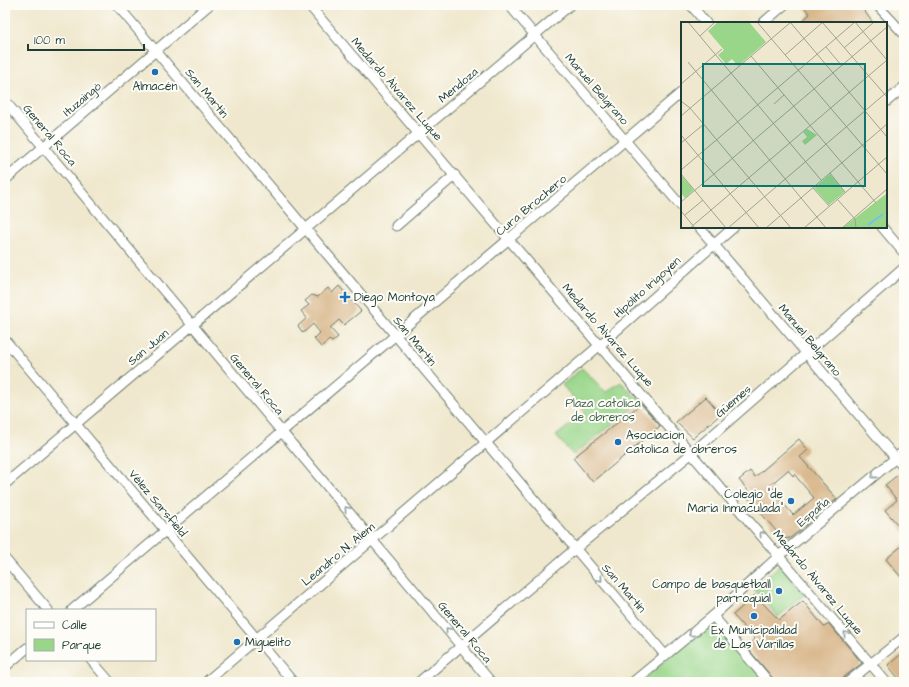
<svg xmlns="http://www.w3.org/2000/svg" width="909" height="687" font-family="'Architects Daughter',sans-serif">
<rect width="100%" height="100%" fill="#fdfcf7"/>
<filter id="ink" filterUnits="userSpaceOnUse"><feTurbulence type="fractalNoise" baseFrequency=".025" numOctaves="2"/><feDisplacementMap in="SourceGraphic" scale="8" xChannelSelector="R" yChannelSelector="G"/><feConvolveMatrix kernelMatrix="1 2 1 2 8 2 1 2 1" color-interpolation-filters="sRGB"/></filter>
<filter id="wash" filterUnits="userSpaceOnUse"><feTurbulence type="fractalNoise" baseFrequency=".012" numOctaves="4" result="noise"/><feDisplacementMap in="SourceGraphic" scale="16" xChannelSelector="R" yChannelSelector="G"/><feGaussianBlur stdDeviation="0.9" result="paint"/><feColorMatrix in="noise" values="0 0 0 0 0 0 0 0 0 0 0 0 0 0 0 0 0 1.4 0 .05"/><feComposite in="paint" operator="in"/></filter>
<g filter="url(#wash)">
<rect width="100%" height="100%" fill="#f0e8ce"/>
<g fill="#99d68a" stroke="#5c8a5f">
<path d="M582,368L606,392L621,382L641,402L573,455L556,436L586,412L562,385Z"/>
<path d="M780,565L805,594L778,617L753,588Z"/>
<path d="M713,621L766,682H639Z"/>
</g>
<g id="blocks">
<g fill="#d9b88d" fill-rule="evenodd">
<path d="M802,5H860L873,23H800L810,14Z"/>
<path d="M339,286L361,311L344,325L339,320L330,328L338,337L332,342L329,340L321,347L314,339L320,333L313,324L303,333L298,326L307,318L301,311L309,305L305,301L312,295L318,297L328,288L332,293Z"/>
<path d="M706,397L721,414L693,438L676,422Z"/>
<path d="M641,404L660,426L593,482L573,458Z"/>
<path d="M799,439L808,450L800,457L837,499L790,538L783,539L748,498L752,495L739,480L750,471L755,477ZM788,470L793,476L794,474L814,498L793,515L774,492L776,491L770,485Z"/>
<path d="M899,474L904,481V532L885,510L897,500L885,485Z"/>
<path d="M904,544V581L886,559Z"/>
<path d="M755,595L779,620L803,601L824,627L829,624L862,663L844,677L842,682H776L746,646L755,639L733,615Z"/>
<path d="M904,652V682H901L888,665Z"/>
</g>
</g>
</g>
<g filter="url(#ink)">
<use href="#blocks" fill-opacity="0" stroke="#68796a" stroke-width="1"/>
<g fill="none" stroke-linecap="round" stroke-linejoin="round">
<g stroke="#68796a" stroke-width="11">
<g id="street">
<path d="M117,5L665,655"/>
<path d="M309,5L886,682"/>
<path d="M509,5L682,207"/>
<path d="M691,5L706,23"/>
<path d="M877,5L904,34"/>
<path d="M763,23L784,5"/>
<path d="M5,101L491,682"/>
<path d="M886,102L904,87"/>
<path d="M5,180L209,5"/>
<path d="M396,226L455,175"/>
<path d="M699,227L904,468"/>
<path d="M882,227L904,253"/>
<path d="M5,340L293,682"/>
<path d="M5,484L570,5"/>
<path d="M5,559L48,610"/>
<path d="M72,610L682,92"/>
<path d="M713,616L769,682"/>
<path d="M91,660L110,682"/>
<path d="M5,667L27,648"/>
<path d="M206,682L600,345L734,227"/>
<path d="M419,682L575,549L692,453L904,268"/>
<path d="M633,682L713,616L780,555L904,451"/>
<path d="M848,682L904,637"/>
</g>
</g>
<use href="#street" stroke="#fff" stroke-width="9"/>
</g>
<defs><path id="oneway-chevron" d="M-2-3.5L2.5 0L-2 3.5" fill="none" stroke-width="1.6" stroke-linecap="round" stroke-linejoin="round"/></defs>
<g stroke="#8f9e9a">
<use href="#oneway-chevron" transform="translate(874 476) rotate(140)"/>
<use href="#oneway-chevron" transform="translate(347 509) rotate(-130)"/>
<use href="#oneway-chevron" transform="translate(762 534) rotate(-131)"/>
<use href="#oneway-chevron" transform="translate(600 579) rotate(49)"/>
<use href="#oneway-chevron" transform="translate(448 630) rotate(-130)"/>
<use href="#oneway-chevron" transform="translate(691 634) rotate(141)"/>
<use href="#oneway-chevron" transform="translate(846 634) rotate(-130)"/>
</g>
</g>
<g fill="#1f6fb2" stroke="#fdfcf7" stroke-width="1.5">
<circle cx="155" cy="72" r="4"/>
<path d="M343 291h4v4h4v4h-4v4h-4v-4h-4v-4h4z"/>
<circle cx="618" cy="442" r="4"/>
<circle cx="791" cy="501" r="4"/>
<circle cx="779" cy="591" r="4"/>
<circle cx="754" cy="616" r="4"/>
<circle cx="237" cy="642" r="4"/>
</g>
<g text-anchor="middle" stroke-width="4" stroke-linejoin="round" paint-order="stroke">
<g font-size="12" fill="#1f3d34" stroke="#fdfcf7">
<text transform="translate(458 85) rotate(-40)" y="4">Mendoza</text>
<text transform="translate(397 89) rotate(49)" y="4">Medardo Álvarez Luque</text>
<text transform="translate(597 89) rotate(49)" y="4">Manuel Belgrano</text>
<text transform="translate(207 93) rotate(50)" y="4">San Martín</text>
<text transform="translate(82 99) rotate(-40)" y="4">Ituzaingó</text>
<text transform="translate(50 135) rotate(50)" y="4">General Roca</text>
<text transform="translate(531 205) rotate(-40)" y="4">Cura Brochero</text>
<text transform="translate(647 287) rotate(-42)" y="4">Hipólito Irigoyen</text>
<text transform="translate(608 335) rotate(49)" y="4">Medardo Álvarez Luque</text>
<text transform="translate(810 340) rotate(50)" y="4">Manuel Belgrano</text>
<text transform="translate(415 341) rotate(50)" y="4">San Martín</text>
<text transform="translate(148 347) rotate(-40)" y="4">San Juan</text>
<text transform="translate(257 384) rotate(50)" y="4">General Roca</text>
<text transform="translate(733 401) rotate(-41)" y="4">Güemes</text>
<text transform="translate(158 503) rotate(50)" y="4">Vélez Sarsfield</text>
<text transform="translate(813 512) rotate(-40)" y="4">España</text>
<text transform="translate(338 554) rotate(-40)" y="4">Leandro N. Alem</text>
<text transform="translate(818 582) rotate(50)" y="4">Medardo Álvarez Luque</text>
<text transform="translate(624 588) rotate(49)" y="4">San Martín</text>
<text transform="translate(465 632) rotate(50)" y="4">General Roca</text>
</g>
<g font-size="12" fill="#1f3d34" stroke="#fdfcf7" text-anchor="start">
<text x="155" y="90" text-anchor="middle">Almacén</text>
<text x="354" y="301">Diego Montoya</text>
<text x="626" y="439">Asociacion<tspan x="626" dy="14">catolica de obreros</tspan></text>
<text x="783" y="498" text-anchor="end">Colegio "de<tspan x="783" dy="14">María Inmaculada"</tspan></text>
<text x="771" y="588" text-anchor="end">Campo de basquetball<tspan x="771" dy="14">parroquial</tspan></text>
<text x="754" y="634" text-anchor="middle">Ex Municipalidad<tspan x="754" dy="14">de Las Varillas</tspan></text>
<text x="245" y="646">Miguelito</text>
</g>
<g font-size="12" fill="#3e634a" stroke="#fdfcf7">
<text x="603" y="407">Plaza catolica<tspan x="603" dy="14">de obreros</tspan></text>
</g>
</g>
<g transform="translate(681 22)">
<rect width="206" height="206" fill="#f0e8ce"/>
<path d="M0,153L13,168L4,176L0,171Z" fill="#99d68a"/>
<path d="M37,0H68L85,20L57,44L51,37L45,42L37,33L43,28L27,9ZM126,107L136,113L124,123L121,119L126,115L122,110ZM149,152L164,170L148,183L133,166ZM206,167V206H161L205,172Z" fill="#99d68a"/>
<path fill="none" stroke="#73c1ed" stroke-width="2" d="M187,203L202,192"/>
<path fill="none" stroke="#9ca490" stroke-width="1" d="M7,0L140,158M76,0L206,152M109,0L206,115M141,0L206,75M174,0L206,38M19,14L34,0M145,25L161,44M163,26L193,0M104,33L142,0M70,34L195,181M7,40L145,206M0,62L41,27M0,79L9,86L110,206M93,82L103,73M0,94L110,0M0,113L78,206M0,121L23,102M0,148L174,0M149,151L164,170M0,152L45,206M132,166L148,184M156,177L174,197L175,206M0,180L206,5M0,189L14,206M4,193L22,178M9,206L206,38M47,206L206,70M85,206L206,102M123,206L206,135M161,206L206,167"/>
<path fill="#0f766e" fill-opacity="0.15" stroke="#0f766e" stroke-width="2" d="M22,42H184V164H22Z"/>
<rect width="206" height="206" fill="none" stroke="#1f3d34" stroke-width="2"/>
</g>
<rect width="909" height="687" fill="none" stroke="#fdfcf7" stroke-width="20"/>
<rect x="26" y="609" width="130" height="52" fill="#fdfcf7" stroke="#a4b0a9"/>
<rect x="34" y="622" width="20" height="6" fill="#ffffff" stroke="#a4b0a9"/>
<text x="62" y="629" font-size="12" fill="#1f3d34">Calle</text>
<rect x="34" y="639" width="20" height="12" fill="#99d68a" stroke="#a4b0a9"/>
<text x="62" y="649" font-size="12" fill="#1f3d34">Parque</text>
<path d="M28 44v6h116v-6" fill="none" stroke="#1f3d34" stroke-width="2"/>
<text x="34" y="44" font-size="12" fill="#1f3d34" stroke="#fdfcf7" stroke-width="3" paint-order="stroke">100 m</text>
</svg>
